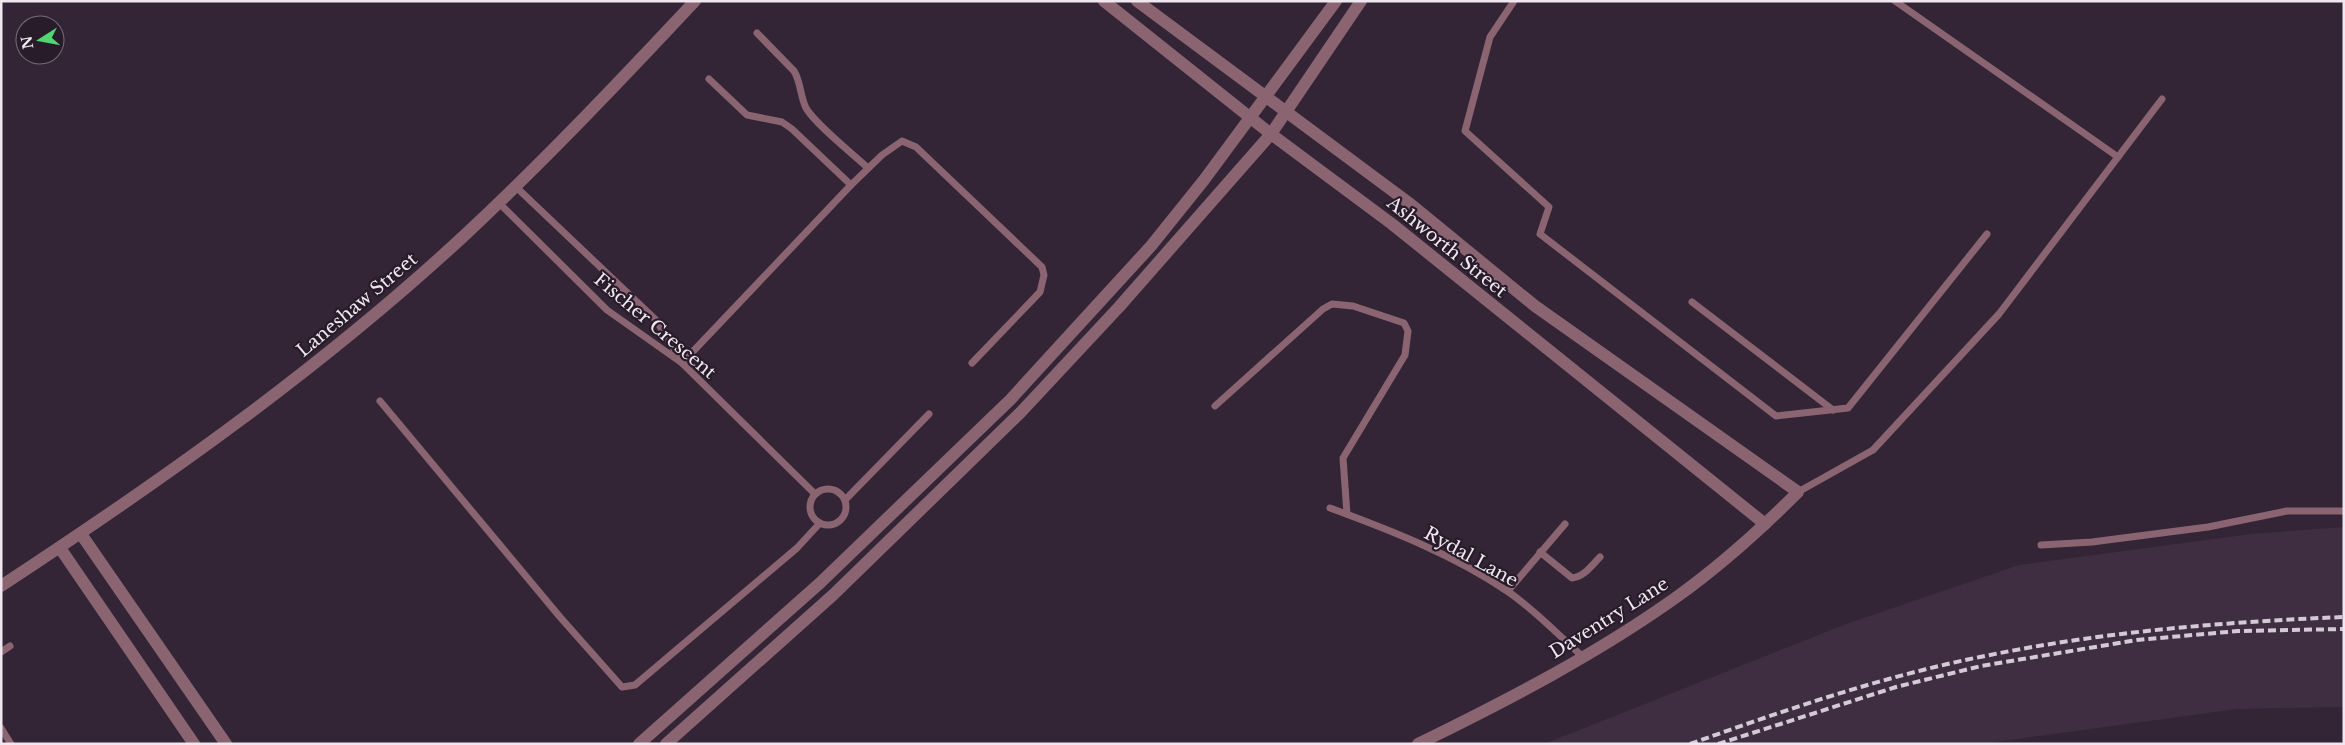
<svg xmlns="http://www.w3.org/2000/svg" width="2345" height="745" font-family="'Libre Baskerville',serif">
<rect width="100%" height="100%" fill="#332535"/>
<path fill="#3f2d42" d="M2344,527V707L2237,709L1981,744H1544L1846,624L2019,565L2251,534Z"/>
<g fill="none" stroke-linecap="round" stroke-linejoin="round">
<g stroke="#8a6471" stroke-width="7">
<path d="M1514,1L1490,37L1465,131L1549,207L1540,234L1776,416L1848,408L1987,234"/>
<path d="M1895,1L2118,157"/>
<path d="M757,33L794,71C801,82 800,96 806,108C815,124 853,154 868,168"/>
<path d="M709,79L747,115L782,122L792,129L851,185"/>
<path d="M515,186L656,320L681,361"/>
<path d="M498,202L607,310L682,363L815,494"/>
<path d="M1692,302L1833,410"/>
<path d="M682,363L851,185L882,155L902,141L916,147L1042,267L1044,275L1040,292L972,363"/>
<path d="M380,401L560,617L622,687L635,685L797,548L820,523"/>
<path d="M1215,406L1323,309L1332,304L1353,306L1404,323L1408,331L1405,355L1343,458L1347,514"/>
<circle cx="828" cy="507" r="18"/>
<path d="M1798,492L1873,450L1999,314L2162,99"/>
<path d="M845,500L929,414"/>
<path d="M1330,508C1390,530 1454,555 1507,591C1534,609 1558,635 1582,656"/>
<path d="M2041,545L2092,542L2208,527L2287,511H2344"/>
<path d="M1540,552L1572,578C1584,577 1592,565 1600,557"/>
<path d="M1508,591L1565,524"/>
<path d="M1,652L10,646"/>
<path d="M1,728L11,744"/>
</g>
<g stroke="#8a6471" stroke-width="12">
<path d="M1104,1L1271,134L1392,224L1765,524"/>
<path d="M1137,1L1409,203L1535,306L1798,492C1761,529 1721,565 1678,596C1597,654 1508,700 1418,744"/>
<path d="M81,534L226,744"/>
<path d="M60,548L194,744"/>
<path d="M1,586C164,479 324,366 467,233C546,159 621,80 695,1"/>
<path d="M639,744L820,583L1010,400L1151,246L1204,180L1336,1"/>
<path d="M666,744L833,595L1021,412L1119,307L1271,134L1361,1"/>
</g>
<g stroke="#d4cad5" stroke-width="4" stroke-dasharray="8 4" stroke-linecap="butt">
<path d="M1690,744C1785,710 1881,677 1980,657C2100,632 2221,622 2344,617"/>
<path d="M1718,744L1896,687L1981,666L2137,640L2238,631L2344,629"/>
</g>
</g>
<g text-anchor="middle" stroke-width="4.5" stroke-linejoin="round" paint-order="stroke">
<g font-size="18" fill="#f0e7f1" stroke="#281b2a">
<text transform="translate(1447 247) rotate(39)" y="6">Ashworth Street</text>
<text transform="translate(357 305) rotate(-40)" y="6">Laneshaw Street</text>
<text transform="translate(655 326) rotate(40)" y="6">Fischer Crescent</text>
<text transform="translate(1471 557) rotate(29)" y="6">Rydal Lane</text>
<text transform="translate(1609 618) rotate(-32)" y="6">Daventry Lane</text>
</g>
</g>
<rect width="2345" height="745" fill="none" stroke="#f0e7f1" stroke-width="5"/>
<g transform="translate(40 40) rotate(259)"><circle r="24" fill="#281b2a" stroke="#786d7a"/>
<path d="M0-4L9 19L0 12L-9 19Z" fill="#50d674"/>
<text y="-8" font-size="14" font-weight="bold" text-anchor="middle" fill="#f0e7f1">N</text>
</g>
</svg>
